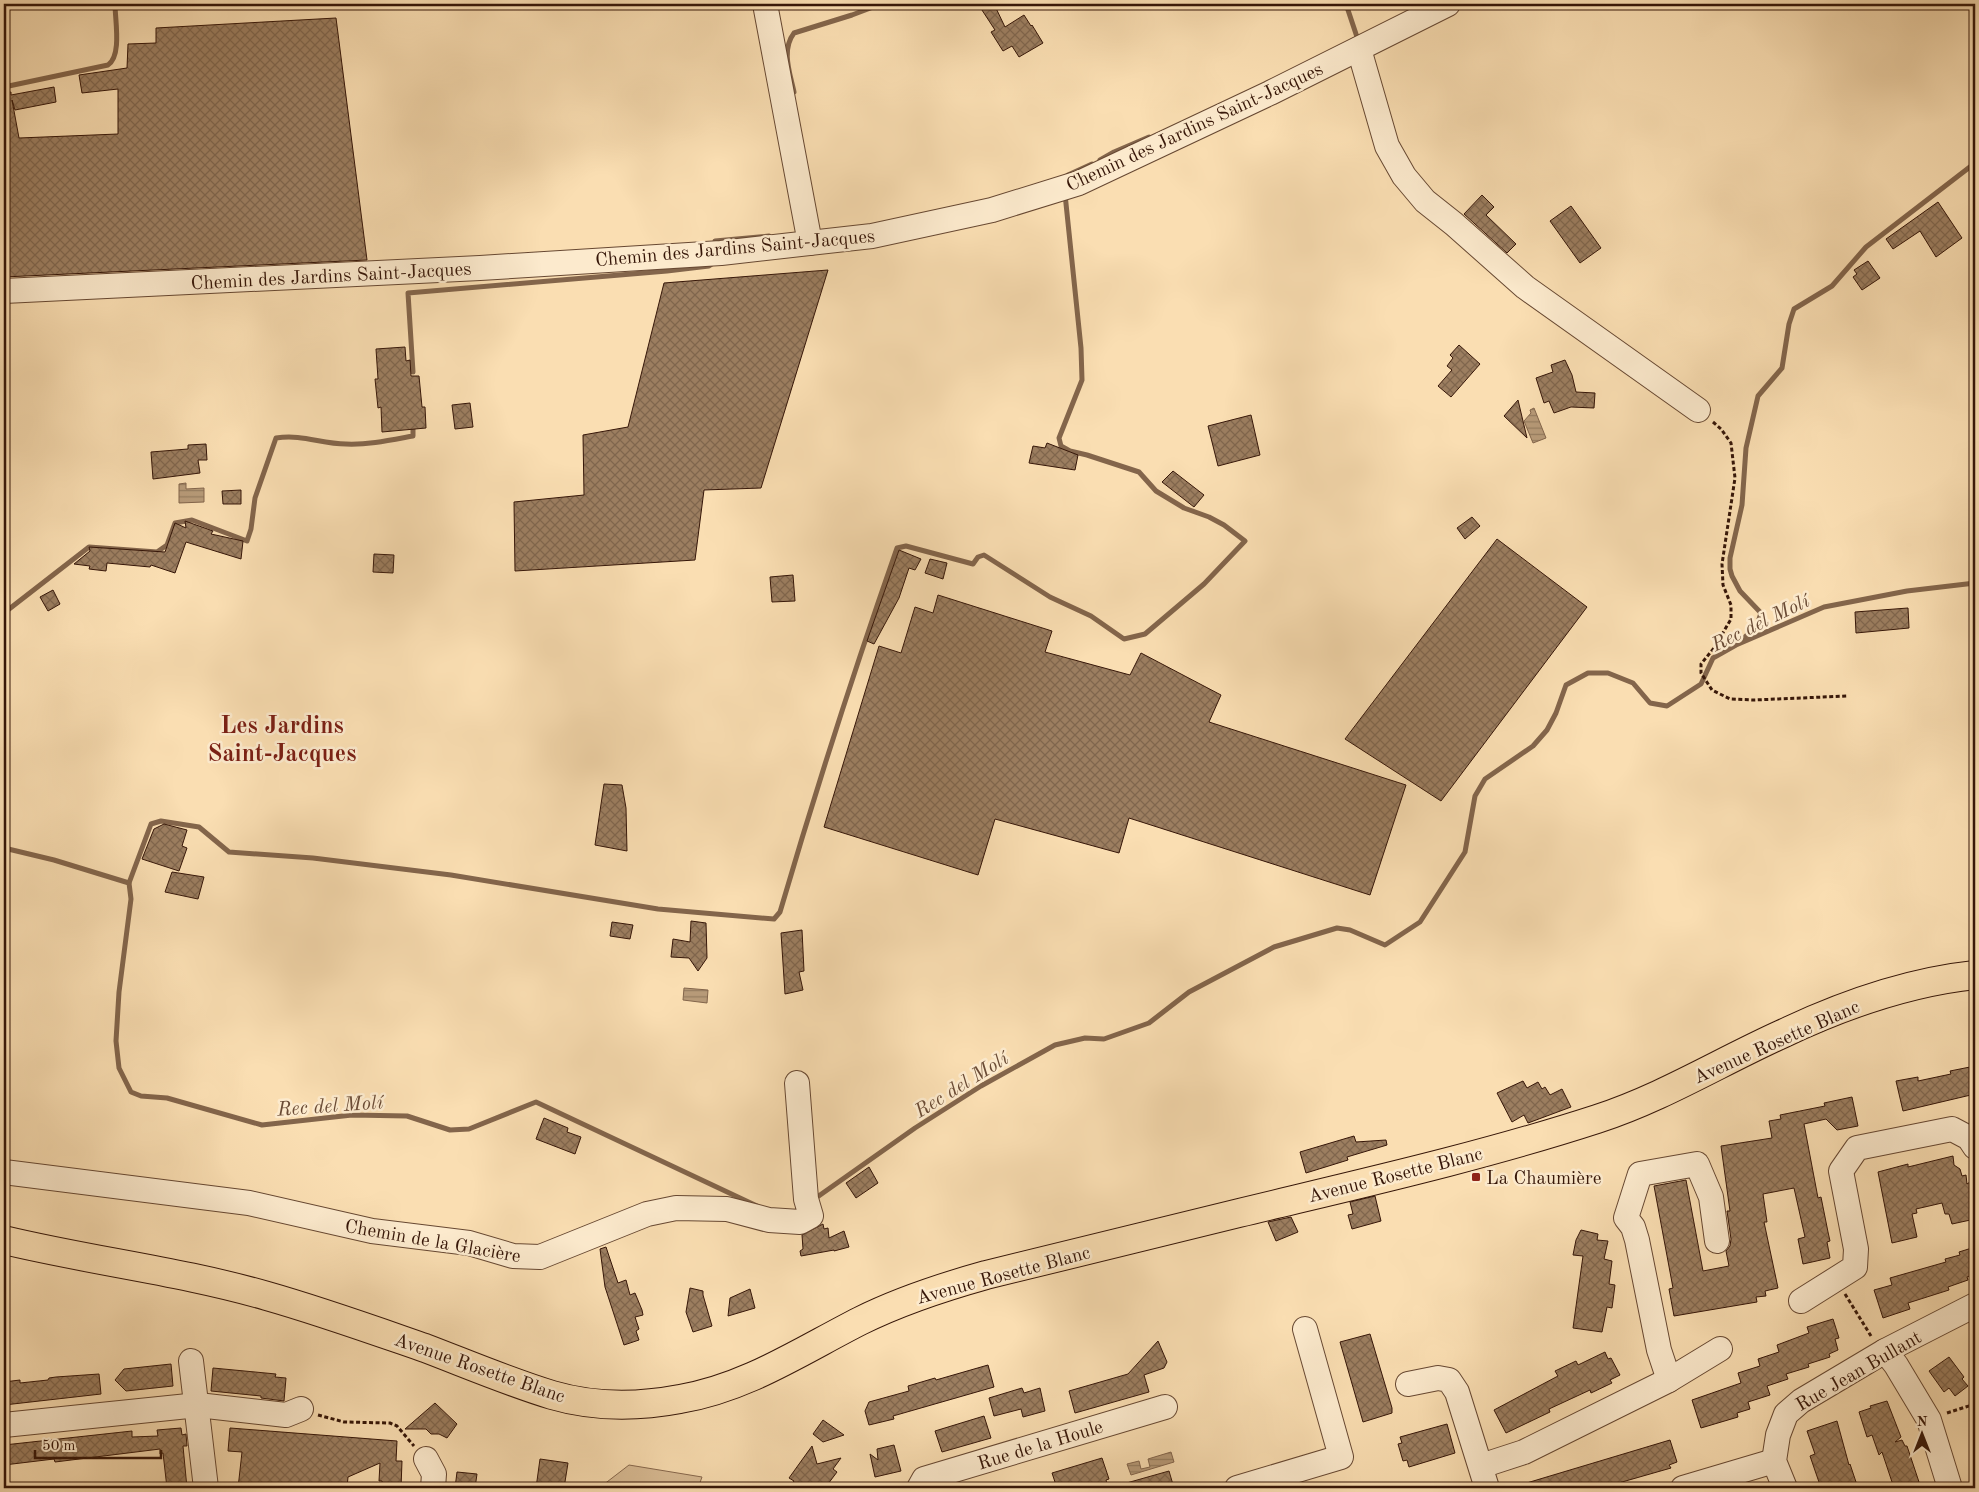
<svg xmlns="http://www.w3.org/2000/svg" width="1979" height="1492" font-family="'Old Standard TT',serif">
<defs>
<pattern id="water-rules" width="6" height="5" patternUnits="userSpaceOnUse" patternTransform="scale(1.25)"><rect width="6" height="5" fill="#b79a78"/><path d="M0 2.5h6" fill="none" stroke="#967d60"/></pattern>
<pattern id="building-cross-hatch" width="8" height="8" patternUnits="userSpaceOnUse" patternTransform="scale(1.25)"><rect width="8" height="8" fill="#9c7e60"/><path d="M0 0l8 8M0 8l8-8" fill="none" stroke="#80664d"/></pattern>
</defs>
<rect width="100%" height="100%" fill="#fadeb2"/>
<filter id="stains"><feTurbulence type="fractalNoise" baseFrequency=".004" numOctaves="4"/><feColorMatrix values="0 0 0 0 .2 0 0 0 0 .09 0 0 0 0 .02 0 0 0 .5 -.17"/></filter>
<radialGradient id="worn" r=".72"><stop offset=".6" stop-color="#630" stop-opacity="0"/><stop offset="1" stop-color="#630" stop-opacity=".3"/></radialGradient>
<path fill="#d9bc95" stroke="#88694e" d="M629,1465L702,1477L698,1488H603V1485Z"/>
<g fill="url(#water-rules)" stroke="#83654b">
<path d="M1534,408L1546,438L1533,443L1524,421L1531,413L1530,410Z"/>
<path d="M186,483V489L204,488V502L179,503V484Z"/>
<path d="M684,988L708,990L707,1003L683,1000Z"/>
<path d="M1171,1452L1174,1462L1131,1475L1127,1464L1139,1461L1141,1469L1150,1467L1148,1459Z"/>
</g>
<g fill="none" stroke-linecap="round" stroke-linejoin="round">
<g stroke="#83654b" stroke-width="5">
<path d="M1346,4L1358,40"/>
<path d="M4,87L108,65C122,56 115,20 115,4"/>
<path d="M794,92C790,73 781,50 794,33L852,15L881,4"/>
<path d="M1100,160L1114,152L1149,137"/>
<path d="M1068,175L1092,164"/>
<path d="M715,241L769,236"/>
<path d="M413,372L408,293L667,271L709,266L716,261"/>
<path d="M4,613L89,547L157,552L167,545L175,523L192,520L247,541L251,529L255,498L276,438C303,434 321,444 346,444C368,445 391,440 413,436V422"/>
<path d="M1739,643L1757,625L1761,613L1740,591L1732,576L1730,569V558L1742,505L1746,448L1758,396L1782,368L1789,324L1794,309L1832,286L1866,247L1975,163"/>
<path d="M4,848L54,860L129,883L131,899L119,992L116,1041L119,1068L131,1092L141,1096L167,1098L262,1125L352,1115L407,1116L450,1130L469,1129L536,1102L757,1206"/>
<path d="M129,883L151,824L161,821L199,827L229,852L313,858L451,875L658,909L774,919L780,912C816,789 855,668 897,548L906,546L973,564L978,557L984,555L1050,597L1091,616L1124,639L1145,634L1204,584L1245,541L1224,525L1209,517L1184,508L1156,491L1139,472L1087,455L1070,451L1061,446L1059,438L1082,380L1081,348L1065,194"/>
<path d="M813,1200L915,1128L981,1086L1055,1045L1085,1038L1104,1039L1149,1023L1189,992L1274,947L1337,928L1350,930L1385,945L1420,922L1465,852L1475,796L1485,779L1533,746L1547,730L1556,713L1566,685L1588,673H1608L1633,683L1650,703L1667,706L1701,684L1713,658L1736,645L1824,607L1907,591L1975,583"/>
</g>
</g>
<g fill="url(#building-cross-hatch)" stroke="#361608">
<path d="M978,4H994L1005,27L1024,15L1031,26L1032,25L1043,43L1019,57L1012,46L1003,51L991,32L995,30Z"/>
<path d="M336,18L367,260L4,277V93L11,92V95L54,87L56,102L15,110L12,100L19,138L118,134V89L82,93L79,75L127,68L128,44L156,43V28Z"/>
<path d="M1482,195L1494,207L1486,215L1516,244L1507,253L1464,214Z"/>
<path d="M1938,202L1962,238L1936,257L1920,231L1893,249L1886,239Z"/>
<path d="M1571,206L1601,248L1580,263L1550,221Z"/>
<path d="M1868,261L1880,278L1862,290L1853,277L1857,274L1854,270Z"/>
<path d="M828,270L761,488L704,490L695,560L515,571L514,502L584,495L583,435L628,427L664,283Z"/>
<path d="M1459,345L1480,364L1451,397L1438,386L1452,370L1447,366L1453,358L1450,355Z"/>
<path d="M405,347L406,361L410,360L411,376H419L422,407H425L426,428L382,432L381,407L378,408L375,379H378L376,349Z"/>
<path d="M1565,360L1572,375L1576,392L1595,393L1594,408L1571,407L1554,413L1549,401L1544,403L1536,378L1553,372L1551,365Z"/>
<path d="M1518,400L1527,438L1504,416Z"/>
<path d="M470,403L473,427L455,429L452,405Z"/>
<path d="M1251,415L1260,455L1218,466L1208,426Z"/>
<path d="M1047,443L1078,455L1075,470L1029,463L1033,446L1045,448Z"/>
<path d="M206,444L207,460H198L200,473L153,479L151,452L188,449V445Z"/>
<path d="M1173,471L1204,495L1194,507L1162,482Z"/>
<path d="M241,490V504H223L222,491Z"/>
<path d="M1472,517L1480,526L1465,539L1457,528Z"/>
<path d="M185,521L213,531L211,534L243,541L241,559L186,542L175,573L151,565L150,567L107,563L106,571L89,569L90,566L74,564L90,551L89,547L165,552L175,523L186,528Z"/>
<path d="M1497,539L1587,607L1441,801L1345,739Z"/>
<path d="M899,550L921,559L915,570L909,568L899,598L874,644L867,641Z"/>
<path d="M374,554L394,555L393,573L373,572Z"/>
<path d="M930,559L947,563L943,579L925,573Z"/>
<path d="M793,575L795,601L772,602L770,577Z"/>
<path d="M53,590L60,604L48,611L40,597Z"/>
<path d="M938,595L1052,631L1045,652L1130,675L1141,653L1221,695L1209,722L1406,785L1370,895L1129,818L1119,853L995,819L978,875L824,827L879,646L901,653L915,607L933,613Z"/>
<path d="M1908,608L1909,628L1856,633L1855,612Z"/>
<path d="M604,784L622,785L626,808L627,851L595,845Z"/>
<path d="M164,824L187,830L182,846L187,848L179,871L142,859L154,829Z"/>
<path d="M172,872L204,877L198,899L165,892Z"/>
<path d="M691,921L706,923L707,958L698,971L689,958L671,957L673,939L690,942Z"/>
<path d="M612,922L633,925L630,939L610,936Z"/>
<path d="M802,930L804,971L799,972L803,990L785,994L781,933Z"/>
<path d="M1975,1066V1094L1903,1111L1896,1081L1918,1077V1081L1951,1074L1950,1071Z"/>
<path d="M1523,1081L1527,1088L1538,1082L1542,1089L1545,1087L1550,1095L1562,1089L1571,1107L1528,1123L1524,1115L1512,1122L1497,1093Z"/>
<path d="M1852,1097L1858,1126L1837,1130L1826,1119L1804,1124L1818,1198L1821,1197L1828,1232L1830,1241L1827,1242L1830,1258L1803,1264L1798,1239L1805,1237L1794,1188L1763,1194L1767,1222H1764L1778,1288L1765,1291L1766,1296L1756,1297L1757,1302L1674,1316L1669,1289L1673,1288L1654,1186L1686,1180L1703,1271L1729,1266L1726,1251L1730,1246L1731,1239L1727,1211H1730L1721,1146L1772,1138L1769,1121L1781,1119L1780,1115L1825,1106L1824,1103Z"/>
<path d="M544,1118L568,1128L567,1132L581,1137L575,1154L536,1139Z"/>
<path d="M1354,1136L1356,1142L1386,1140L1387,1145L1347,1157L1348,1160L1306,1173L1300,1152Z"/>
<path d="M1953,1156L1954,1165L1960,1169L1962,1176L1966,1175L1967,1184L1970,1182L1972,1191L1975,1190V1219L1952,1224L1949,1214H1945L1942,1203L1916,1209L1917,1213L1912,1214L1917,1237L1892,1243L1878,1172L1908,1164V1167Z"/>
<path d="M869,1167L878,1183L856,1198L846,1183Z"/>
<path d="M1375,1196L1381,1221L1352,1229L1348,1215L1353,1214L1350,1202Z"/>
<path d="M1291,1217L1298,1232L1276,1241L1268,1222Z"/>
<path d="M823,1224L824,1229L828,1228L829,1238L844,1231L849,1247L834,1251V1250L801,1256L800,1251L803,1249L802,1235Z"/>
<path d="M1581,1230L1598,1234L1597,1240L1608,1241L1604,1259L1612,1261L1609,1284L1615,1285L1612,1308L1607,1307L1602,1332L1573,1328L1583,1256L1573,1255L1576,1240Z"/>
<path d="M606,1247L618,1283L626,1280L630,1295L635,1293L642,1310L643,1315L635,1317L639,1329L636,1331L639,1340L624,1345L605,1287L600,1249Z"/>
<path d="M1975,1247V1274L1967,1277L1968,1280L1948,1287L1949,1290L1908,1303L1910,1309L1883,1318L1874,1290L1892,1285L1890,1278L1946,1262L1945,1259L1960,1255L1959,1252Z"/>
<path d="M690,1288L703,1291V1295L712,1326L693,1332L686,1312Z"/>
<path d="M750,1289L755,1308L728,1316L730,1298Z"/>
<path d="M1833,1319L1839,1338L1835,1339L1838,1350L1829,1354L1830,1357L1808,1364L1809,1367L1786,1374L1788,1379L1767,1386L1770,1395L1748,1402L1750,1409L1737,1413L1738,1417L1701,1428L1692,1400L1741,1383L1738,1373L1760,1366L1758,1359L1779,1352L1777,1345L1809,1333L1807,1327Z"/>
<path d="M1370,1334L1392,1408V1413L1363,1422L1340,1342Z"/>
<path d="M1158,1341L1167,1362L1164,1368L1144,1375L1149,1392L1075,1413L1069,1391L1128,1374Z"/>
<path d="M1605,1352L1608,1359L1611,1358L1620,1375L1610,1380L1612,1383L1591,1393L1590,1390L1549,1409L1550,1412L1506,1433L1494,1410L1558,1376L1555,1371L1576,1361L1578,1365Z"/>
<path d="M1949,1357L1964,1377L1962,1379L1968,1386L1955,1396L1949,1388L1944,1392L1929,1371Z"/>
<path d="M171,1364L173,1386L126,1391L115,1380L124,1369Z"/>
<path d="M988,1365L994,1387L893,1416L894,1419L869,1425L865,1411L869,1402L909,1391L908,1386L935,1378L936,1380Z"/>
<path d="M213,1368L276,1374L275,1377L286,1378L284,1401L261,1398V1396L211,1391Z"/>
<path d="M99,1374L101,1394L4,1405V1382L20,1380V1383L48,1380L49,1378L56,1377Z"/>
<path d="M1022,1388L1024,1393L1040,1388L1045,1411L1023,1417L1021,1409L994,1416L989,1398Z"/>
<path d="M1887,1401L1901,1437L1895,1442L1902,1440L1905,1446H1907L1921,1488H1894L1882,1452L1879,1455L1872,1435L1867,1437L1859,1412L1871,1408L1870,1406Z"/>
<path d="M435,1403L457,1424L447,1438L439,1434H431L426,1429H405Z"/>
<path d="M984,1416L991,1438L942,1452L935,1431Z"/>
<path d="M823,1420L844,1435L823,1442L813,1434Z"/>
<path d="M1837,1421L1849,1465L1850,1464L1858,1488H1821L1810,1456L1815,1454L1807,1431Z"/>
<path d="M1447,1424L1455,1453L1409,1467L1407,1460L1403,1461L1398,1444L1402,1443L1400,1437Z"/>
<path d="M181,1428L182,1435L186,1434L187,1446H183L187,1488H167L163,1453L160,1454V1449L55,1462L54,1459L4,1465V1445L132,1431V1437L158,1436L157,1430Z"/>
<path d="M230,1428L397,1441L396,1461H402L401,1488H382V1481H379L380,1463L348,1477L347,1488H238L242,1452L228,1451Z"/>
<path d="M1670,1440L1677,1462L1669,1465L1671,1468L1601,1488H1520V1485Z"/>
<path d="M894,1445L901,1471L875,1477L870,1454L878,1460L877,1449Z"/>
<path d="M812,1446L817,1464L841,1458L833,1469L837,1472L825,1488H789L794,1481L789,1478Z"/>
<path d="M1102,1458L1109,1479L1106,1480L1108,1488H1057L1052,1473Z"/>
<path d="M540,1459L568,1463L564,1488H536Z"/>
<path d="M1169,1471L1174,1488H1123V1484Z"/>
<path d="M457,1472L477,1474L475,1488H455Z"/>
</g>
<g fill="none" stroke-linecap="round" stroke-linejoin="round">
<g stroke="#674832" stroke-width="26">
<g id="minor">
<path d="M765,4L810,243"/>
<path d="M1359,49L1387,146L1404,176L1425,201L1454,224L1525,287L1698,410"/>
<path d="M4,291L480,268L721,253L872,236L992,210L1079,183L1270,93L1448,4"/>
<path d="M4,1172L249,1203L372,1231L469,1243L513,1256L540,1257L647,1214L676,1208L727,1209L769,1220L800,1222L811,1216L806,1199L797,1083"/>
<path d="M1801,1301L1855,1267L1856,1249L1841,1171L1857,1148L1952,1129L1969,1138L1975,1147"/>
<path d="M1885,1351L1896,1365L1929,1420L1950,1488"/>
<path d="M191,1361L206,1488"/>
<path d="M1669,1380L1659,1350L1637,1240L1633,1227L1626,1218L1640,1174L1697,1164L1711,1197L1717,1241"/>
<path d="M1408,1384L1438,1378L1449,1380L1457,1392L1487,1488"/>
<path d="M4,1425L198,1405L286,1415L301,1409"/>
<path d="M426,1459L434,1474L433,1488"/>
<path d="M1481,1466L1524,1452L1669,1380L1720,1349"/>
<path d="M919,1488L924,1479L1165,1407"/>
<path d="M1237,1488L1341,1457L1305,1329"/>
<path d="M1683,1488L1774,1461"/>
<path d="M1785,1488L1774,1461L1778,1435L1786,1414L1801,1401L1885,1351L1975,1305"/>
</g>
</g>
<g stroke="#361608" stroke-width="30">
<path id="major" d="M4,1240C91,1261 181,1271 267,1296C320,1311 373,1330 425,1348C467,1364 509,1382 552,1395C593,1407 638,1407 680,1399C746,1388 801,1351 860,1321C900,1301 943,1287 986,1275C1071,1254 1155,1233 1239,1213C1359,1184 1480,1157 1597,1119C1662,1098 1720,1062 1782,1034C1843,1005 1908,982 1975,975"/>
</g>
<g stroke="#361608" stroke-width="3" stroke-dasharray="4 2.5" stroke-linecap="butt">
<path d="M1713,422L1721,429L1731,443L1735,478L1722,564L1723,585L1731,605V619L1714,648L1701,664V673L1712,690L1730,699L1754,700L1847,696"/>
<path d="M1845,1294L1871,1336"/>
<path d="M1947,1413L1975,1404"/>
<path d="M318,1415L344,1422L390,1423L397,1426L414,1446"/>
</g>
<use href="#minor" stroke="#fceacd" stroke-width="24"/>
<use href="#major" stroke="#fadeb2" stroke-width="28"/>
</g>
<rect fill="#8f2418" stroke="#fceacd" stroke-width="2" x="1471" y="1172" width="10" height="10" rx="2.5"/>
<g text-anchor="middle" stroke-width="5" stroke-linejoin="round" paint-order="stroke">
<g font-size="19" fill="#361608" stroke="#fceacd">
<text transform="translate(1194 126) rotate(-25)" y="7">Chemin des Jardins Saint-Jacques</text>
<text transform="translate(735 247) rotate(-5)" y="7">Chemin des Jardins Saint-Jacques</text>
<text transform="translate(331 275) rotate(-3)" y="7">Chemin des Jardins Saint-Jacques</text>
<text transform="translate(1776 1041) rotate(-24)" y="7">Avenue Rosette Blanc</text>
<text transform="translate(1395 1174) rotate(-14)" y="7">Avenue Rosette Blanc</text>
<text transform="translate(433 1240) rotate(10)" y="7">Chemin de la Glacière</text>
<text transform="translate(1003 1274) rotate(-15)" y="7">Avenue Rosette Blanc</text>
<text transform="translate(480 1367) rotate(19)" y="7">Avenue Rosette Blanc</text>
<text transform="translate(1858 1370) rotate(-30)" y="7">Rue Jean Bullant</text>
<text transform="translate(1040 1444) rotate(-17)" y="7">Rue de la Houle</text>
</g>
<g font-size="19" fill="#361608" stroke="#fceacd" text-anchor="start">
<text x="1486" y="1184">La Chaumière</text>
</g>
<g font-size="20" font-style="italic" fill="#6a4b35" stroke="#fceacd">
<text transform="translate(1760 622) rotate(-26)" y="7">Rec del Molí</text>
<text transform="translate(961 1084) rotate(-32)" y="7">Rec del Molí</text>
<text transform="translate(330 1105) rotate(-4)" y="7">Rec del Molí</text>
</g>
<g font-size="24" font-weight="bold" fill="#7a1f14" stroke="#fceacd">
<text x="282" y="733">Les Jardins<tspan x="282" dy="28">Saint-Jacques</tspan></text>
</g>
</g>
<rect width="1979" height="1492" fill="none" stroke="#fadeb2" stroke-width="20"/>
<rect x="5" y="5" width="1969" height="1482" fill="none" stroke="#361608" stroke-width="2.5"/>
<rect x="10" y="10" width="1959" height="1472" fill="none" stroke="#361608"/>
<g transform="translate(1922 1434)" stroke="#fceacd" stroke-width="4" paint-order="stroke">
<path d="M0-4L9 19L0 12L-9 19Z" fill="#361608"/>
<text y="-8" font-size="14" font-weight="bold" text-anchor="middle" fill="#361608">N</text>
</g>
<path d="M35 1450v8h126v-8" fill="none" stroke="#361608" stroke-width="2.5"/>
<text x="42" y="1450" font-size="15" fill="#361608" stroke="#fceacd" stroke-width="4" paint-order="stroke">50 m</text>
<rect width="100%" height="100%" filter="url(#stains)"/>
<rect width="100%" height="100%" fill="url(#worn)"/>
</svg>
